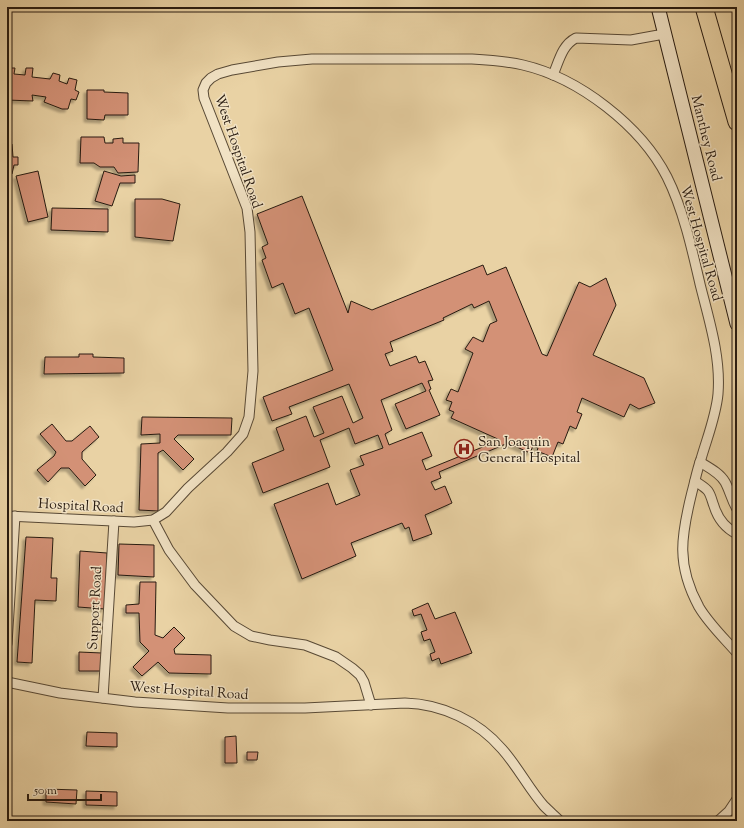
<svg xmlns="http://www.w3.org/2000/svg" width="744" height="828" font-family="'Sorts Mill Goudy',serif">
<defs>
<filter id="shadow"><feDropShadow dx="-3" dy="3" stdDeviation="1" flood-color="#0004"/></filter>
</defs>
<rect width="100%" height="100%" fill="#e9d2a4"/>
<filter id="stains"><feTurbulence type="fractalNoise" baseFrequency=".005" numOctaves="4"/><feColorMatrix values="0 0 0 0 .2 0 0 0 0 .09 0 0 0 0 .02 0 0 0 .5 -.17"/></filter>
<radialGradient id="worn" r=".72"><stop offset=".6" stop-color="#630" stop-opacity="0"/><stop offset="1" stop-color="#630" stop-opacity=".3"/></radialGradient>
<g fill="#d39176" stroke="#281b10" fill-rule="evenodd" filter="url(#shadow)">
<path d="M7,68H15L14,74L25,75L26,68H33L32,77L50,79L53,73L60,75L59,81L67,84L69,78L77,80L75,90L79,92L76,100L71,99L68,109H62L44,102L46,97L32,95L33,101L7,100Z"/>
<path d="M87,90H104V92L128,93V115H105L104,120L87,119Z"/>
<path d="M81,137H104L105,143H113V139L123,138V143H139L138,172L118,173L114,167H100L94,163H80Z"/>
<path d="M12,144L13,157H18V165H14L12,174L7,176V145Z"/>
<path d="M38,171L48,217L28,222L16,176Z"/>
<path d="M104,171L121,176L135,175V183H120L112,206L95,201Z"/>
<path d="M302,196L348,313L351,301L372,310L483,265L487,275L506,267L542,354L547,356L579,282L590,287L606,278L616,305L593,355L644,378L655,403L639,409L630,404L624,417L582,398L577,412L582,414L576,429L570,426L563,444L558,442L552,457L537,451L538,448L533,446L530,453L508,443L439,472L441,478L431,482L435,490L445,486L452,503L425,515L432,534L413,541L409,527L405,529L402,523L351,543L356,556L302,579L274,504L328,483L336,505L360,495L350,470L364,465L360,456L383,448L378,435L355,444L349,428L320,440L330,467L263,493L252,463L284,450L276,428L306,416L314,437L324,433L313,407L342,396L353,423L363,418L349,384L289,407L292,414L272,421L263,397L333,370L309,308L295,314L283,283L272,288L262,260L266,258L262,247L268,244L257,214ZM489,301L497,321L490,324L483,342L473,337L465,349L473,353L458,392L451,389L446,400L452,402L449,410L454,412L451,418L500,440L426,470L422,460L432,456L422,432L389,445L385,434L392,430L381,400L422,383L426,391L395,404L406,429L440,415L429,390L431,389L428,381L433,380L425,361L419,363L416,356L390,366L385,354L393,351L390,342L444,320L443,318L472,304L474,308Z"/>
<path d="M135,199H162L180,204L173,241L135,237Z"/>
<path d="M52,208L108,209V232L51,230Z"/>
<path d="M79,354H93V357L124,358V373L44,374L45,357H79Z"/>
<path d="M142,417L232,418L231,435H178L174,439L194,459L183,470L163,450L158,453V511L139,510L141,444L160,443V434L141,435Z"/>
<path d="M52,424L66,441H72L90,426L99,437L82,452V459L96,475L85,486L69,468H61L48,482L37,470L54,456L56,452L40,434Z"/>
<path d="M26,537L53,538L51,578H57L56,601L35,600L32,663L17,662Z"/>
<path d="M119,544L154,545V577L118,575Z"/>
<path d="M80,551L107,553L105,609L78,607Z"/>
<path d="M140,582H156L155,635L163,638L174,627L185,638L174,649L175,654L211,655V674L169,673L158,662L142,676L133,667L149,651L140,642L139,613H126V605L139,604Z"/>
<path d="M428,603L435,619L455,612L472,653L441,664L439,658L432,661L430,654L435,652L430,639L424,641L421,632L427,630L421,614L414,616L412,610Z"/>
<path d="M79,652L102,653V671H79Z"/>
<path d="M87,732L117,733V747L86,746Z"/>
<path d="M236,736L237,763H225V737Z"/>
<path d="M247,752H258L257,760H247Z"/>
<path d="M46,789L77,790L76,804L46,802Z"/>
<path d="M86,791L117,792V806L86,805Z"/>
</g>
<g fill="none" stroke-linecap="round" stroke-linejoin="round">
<g stroke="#584935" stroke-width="11">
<g id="street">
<path d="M553,75C559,61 562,45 576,38L631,40L664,34"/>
<path d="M700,462C708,467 720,473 725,482C730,491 731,499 737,509"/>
<path d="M695,481C699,484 705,487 708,491C711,495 712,501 714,506C718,519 725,528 737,534"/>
<path d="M7,516L134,522L153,520L166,512L188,488L227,452L243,434L249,417L253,371L250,232L247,208L204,98L203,90L206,83L211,78L218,74L232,70L278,62L312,59H472C489,60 506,61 523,65C579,78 641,126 667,177C683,209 692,249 700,284C709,320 721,357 718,394C716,416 707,438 701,459C697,470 695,481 692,492C681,536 676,565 699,607C709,624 725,639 737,653"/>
<path d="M153,520L169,550L195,585L234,626L251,636L270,640L305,645L336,657L352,668L360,675L364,682L371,705"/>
<path d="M7,644L15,516"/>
<path d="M7,682L60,693L135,702L228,708H305L405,703C442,704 478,721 502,749C518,767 529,789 544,806C549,811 555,816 560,821"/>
<path d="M103,698L114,521"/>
<path d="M718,821L729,811L737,799"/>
</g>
</g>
<g stroke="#281b10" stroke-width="15">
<path id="secondary" d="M658,7L737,324"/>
</g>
<g stroke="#281b10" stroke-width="19">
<path id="highway" d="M704,7L737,122"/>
</g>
<use href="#street" stroke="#f1e2c4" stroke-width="9"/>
<use href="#secondary" stroke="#f1e2c4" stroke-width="13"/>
<use href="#highway" stroke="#e9d2a4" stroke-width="17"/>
</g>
<defs>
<g id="hospital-ring" transform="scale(1)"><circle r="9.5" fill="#f1e2c4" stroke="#8f2418" stroke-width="1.5"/><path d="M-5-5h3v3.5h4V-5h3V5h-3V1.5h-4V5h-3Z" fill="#8f2418"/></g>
</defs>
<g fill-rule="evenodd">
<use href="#hospital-ring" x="464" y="449"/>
</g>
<g text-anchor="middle" stroke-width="3" stroke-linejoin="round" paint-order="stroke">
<g font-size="14" fill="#281b10" stroke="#f1e2c4">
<text transform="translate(707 138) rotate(76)" y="5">Manthey Road</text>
<text transform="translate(239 151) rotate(71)" y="5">West Hospital Road</text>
<text transform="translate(702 243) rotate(74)" y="5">West Hospital Road</text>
<text transform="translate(81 505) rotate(3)" y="5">Hospital Road</text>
<text transform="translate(94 608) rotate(-87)" y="5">Support Road</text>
<text transform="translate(189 690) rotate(4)" y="5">West Hospital Road</text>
</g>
<g font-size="14" fill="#281b10" stroke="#f1e2c4" text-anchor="start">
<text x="478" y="446">San Joaquin<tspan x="478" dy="16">General Hospital</tspan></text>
</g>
</g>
<rect width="744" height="828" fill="none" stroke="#e9d2a4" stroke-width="24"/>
<rect x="8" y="8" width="728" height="812" fill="none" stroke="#281b10" stroke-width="2"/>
<rect x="12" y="12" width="720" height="804" fill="none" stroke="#281b10"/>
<path d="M28 794v6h73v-6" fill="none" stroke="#281b10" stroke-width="2"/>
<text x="34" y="794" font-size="12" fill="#281b10" stroke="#f1e2c4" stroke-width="3" paint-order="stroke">50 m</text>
<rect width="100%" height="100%" filter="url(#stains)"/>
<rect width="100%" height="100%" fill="url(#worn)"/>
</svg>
